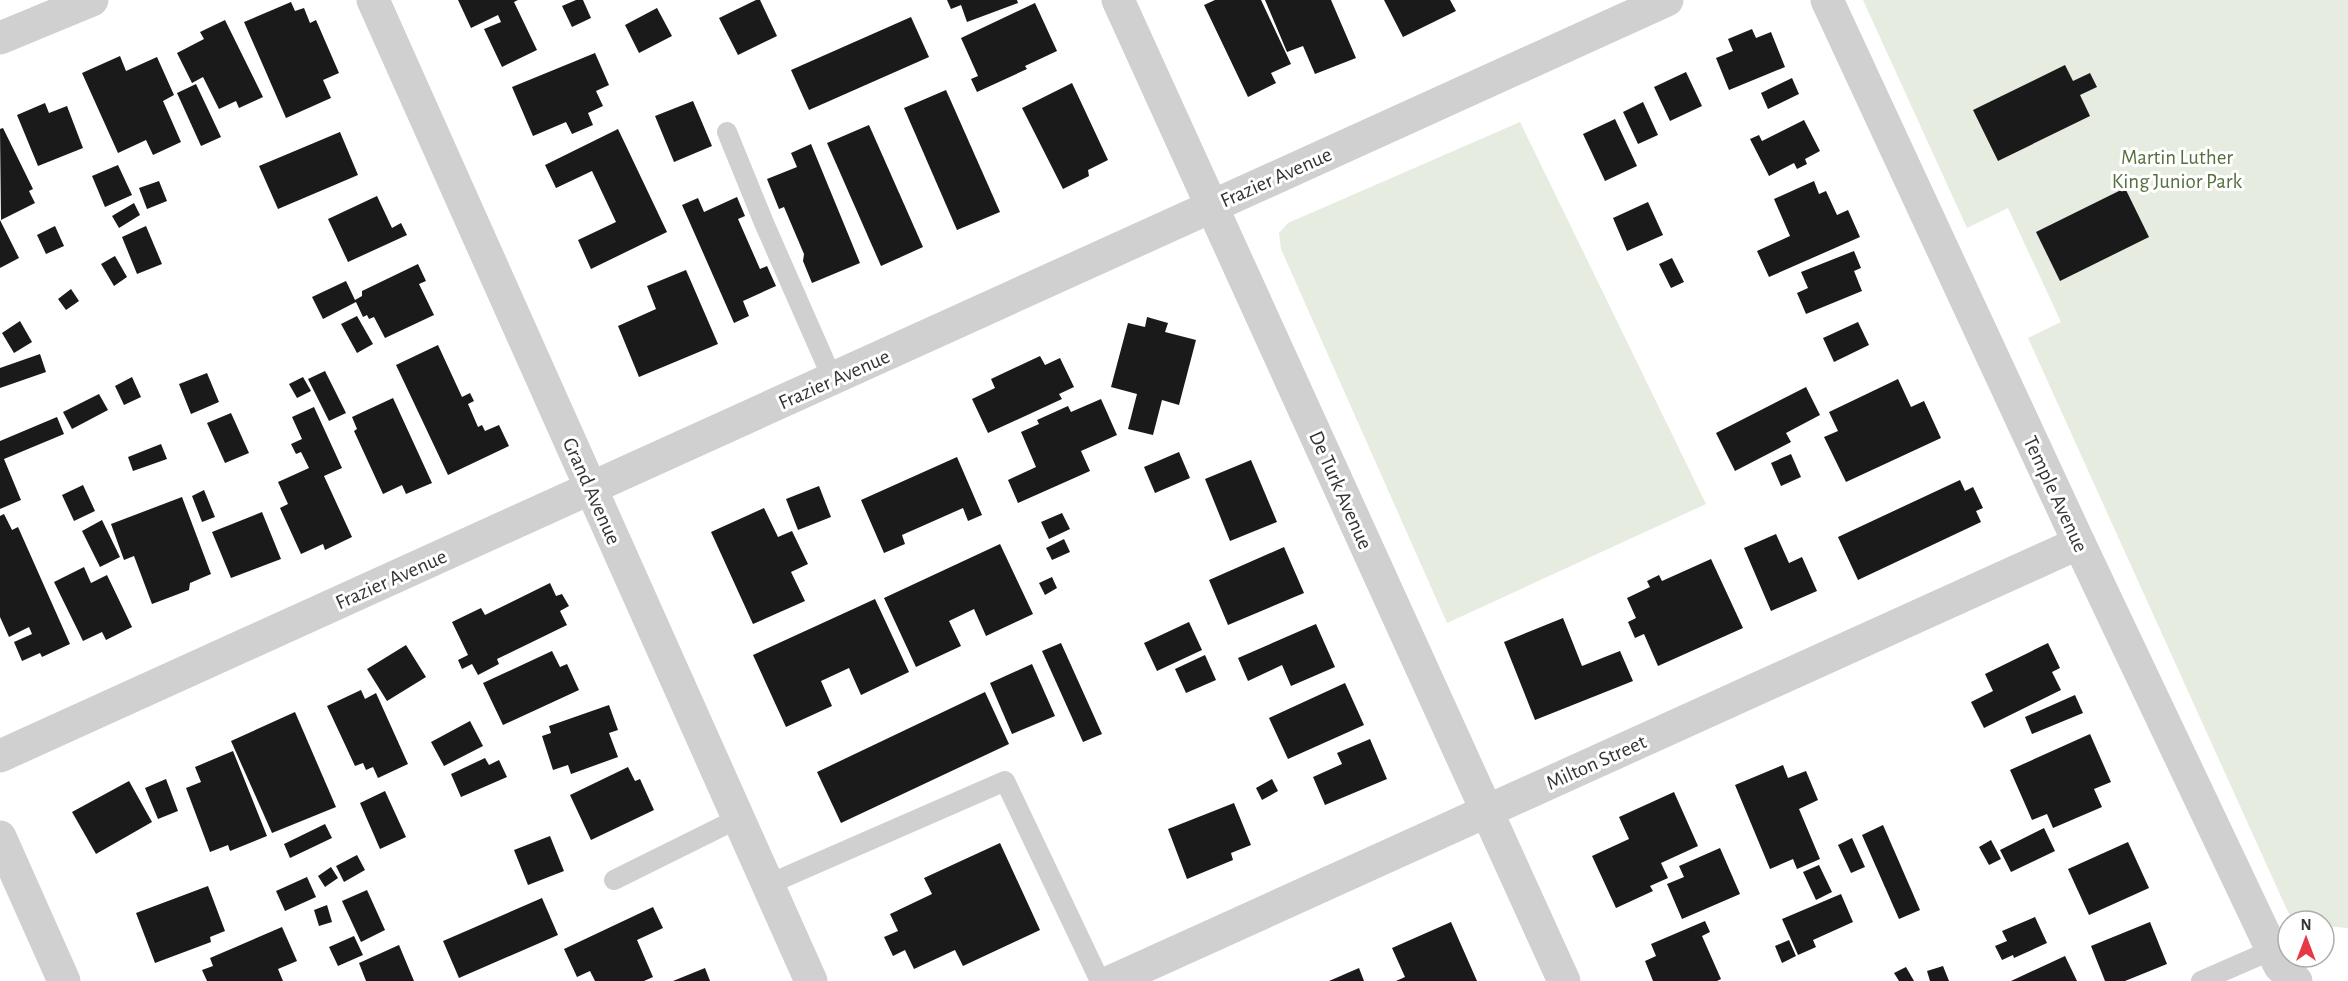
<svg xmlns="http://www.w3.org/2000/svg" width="2348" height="981" font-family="'Alegreya Sans',sans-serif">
<rect width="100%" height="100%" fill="#fff"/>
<g fill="#e6ecdf">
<path d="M1863,0H2348V928L2324,926V921H2296L2288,912L2028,338L2061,322L2008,208L1967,228Z"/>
<path d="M1520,122L1706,504L1447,623L1281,249L1279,233L1288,223Z"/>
</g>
<g fill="#1a1a1a">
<path d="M458,0H518L514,2L537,50L502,67L484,29L501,22L498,15L471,28Z"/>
<path d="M576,0H583L591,18L572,27L562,6Z"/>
<path d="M756,0H760L777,36L738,55L719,18Z"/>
<path d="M947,0H1017L1018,3L967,22L961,5L951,9Z"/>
<path d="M1215,0H1261L1291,64L1271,73L1276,83L1248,97L1204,5Z"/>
<path d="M1265,0H1331L1356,58L1315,74L1303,46L1287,52Z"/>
<path d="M1384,0H1450L1456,11L1403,37Z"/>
<path d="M291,2L295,11L304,8L310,23L316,20L339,73L323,80L331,98L286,118L244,22Z"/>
<path d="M1035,3L1057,51L1025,66L1027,69L977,92L971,79L978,76L961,38Z"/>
<path d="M657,8L672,36L639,53L625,25Z"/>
<path d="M911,17L929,57L809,110L791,70Z"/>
<path d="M225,20L263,97L239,108L236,101L219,109L203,77L192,83L177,53L204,39L200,32Z"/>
<path d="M1752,29L1756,38L1771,32L1785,67L1729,90L1716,58L1733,51L1728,39Z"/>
<path d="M595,53L609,85L596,91L603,106L588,113L593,125L572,134L566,122L533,136L512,87Z"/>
<path d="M120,56L126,71L157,57L174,95L163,101L181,142L153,155L146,140L118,153L82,73Z"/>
<path d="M2065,65L2073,81L2090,73L2097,87L2080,95L2090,116L1998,161L1973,110Z"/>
<path d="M1686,72L1702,106L1670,121L1654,87Z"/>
<path d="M1792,78L1799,94L1768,109L1761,93Z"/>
<path d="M1072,83L1108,160L1088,170L1089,176L1063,189L1022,108Z"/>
<path d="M196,84L221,137L201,146L177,93Z"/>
<path d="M946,90L1000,212L957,230L904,108Z"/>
<path d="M693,101L712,146L674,162L655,116Z"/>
<path d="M1643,102L1658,135L1638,144L1623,112Z"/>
<path d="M45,103L49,113L67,106L83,148L38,166L17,115Z"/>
<path d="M1615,119L1637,166L1605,181L1583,134Z"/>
<path d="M1804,120L1820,151L1805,159L1807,164L1797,169L1794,163L1769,176L1750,139L1759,135L1762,141Z"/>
<path d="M869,125L923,247L881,266L827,143Z"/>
<path d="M3,128L33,189L29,191L35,203L1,220L0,129Z"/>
<path d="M618,129L667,232L591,269L578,240L616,222L592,171L556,188L545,165Z"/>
<path d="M340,132L358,175L278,209L259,166Z"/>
<path d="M811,144L860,263L812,283L803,261L804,254L784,207L779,209L767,179L797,167L791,153Z"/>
<path d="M118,165L132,195L105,207L92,176Z"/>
<path d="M159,181L167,201L147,209L139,188Z"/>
<path d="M1814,181L1819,194L1826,191L1837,215L1848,210L1860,237L1769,277L1757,251L1790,236L1774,199Z"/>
<path d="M2125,188L2149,237L2060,281L2036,232Z"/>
<path d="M377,196L392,228L401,223L407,235L348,262L328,219Z"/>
<path d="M737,197L745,216L738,219L760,269L767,266L776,286L743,301L749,316L734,323L682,205L698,198L704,212Z"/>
<path d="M1648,202L1663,235L1627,251L1613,218Z"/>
<path d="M134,203L140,215L119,228L112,216Z"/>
<path d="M0,220L19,258L0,268Z"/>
<path d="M55,226L64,246L46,254L37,235Z"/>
<path d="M146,226L162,264L137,274L122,237Z"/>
<path d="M1854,251L1861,268L1854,271L1862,291L1806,314L1797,293L1808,288L1801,272Z"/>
<path d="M115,256L127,277L114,286L101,264Z"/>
<path d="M1672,258L1684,282L1671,288L1659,264Z"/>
<path d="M418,264L426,281L419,284L434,315L385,338L374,317L369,319L367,315L363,317L356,302L323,319L312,297L346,281L355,300L362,296V291Z"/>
<path d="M686,270L718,344L639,377L618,326L656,309L647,286Z"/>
<path d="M71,289L79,301L66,310L58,299Z"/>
<path d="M357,316L373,344L357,353L341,324Z"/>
<path d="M1147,317L1168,323L1165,332L1196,340L1179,405L1162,400L1153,435L1128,429L1137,394L1111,387L1128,323L1145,327Z"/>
<path d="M20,321L32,342L14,353L2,333Z"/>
<path d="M1858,322L1869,345L1834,362L1823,338Z"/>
<path d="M438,345L462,397L470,393L474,401L468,404L478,427L482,425L485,431L499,425L509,446L448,475L396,365Z"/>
<path d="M40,354L46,372L0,388V368Z"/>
<path d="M1040,356L1045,365L1060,358L1074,387L1059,394L1062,399L988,433L972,399L995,388L991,379Z"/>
<path d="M325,371L346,413L329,421L308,379Z"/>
<path d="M207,373L219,402L191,414L179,384Z"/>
<path d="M132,377L141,397L124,405L115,386Z"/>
<path d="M303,377L311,391L297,398L289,384Z"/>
<path d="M1898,379L1911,407L1924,401L1941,438L1846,482L1824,437L1838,431L1829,412Z"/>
<path d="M1806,387L1820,415L1786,433L1791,442L1735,471L1716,433Z"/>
<path d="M99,394L108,410L72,429L63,412Z"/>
<path d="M393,398L432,483L406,494L402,485L383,494L354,431L357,429L352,417Z"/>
<path d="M1101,399L1117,435L1081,451L1090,471L1018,503L1008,480L1036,467L1021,432L1039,424L1037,420L1068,406L1071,412Z"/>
<path d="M314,407L342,468L324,476L352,537L325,550L323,544L301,554L280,508L288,504L278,482L309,468L301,452L296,454L291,444L302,439L292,417Z"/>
<path d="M231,413L249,453L225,463L207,423Z"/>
<path d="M57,417L64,434L4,459L21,500L0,509V441Z"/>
<path d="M161,444L167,459L133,471L128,457Z"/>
<path d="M1179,452L1190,478L1155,493L1144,467Z"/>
<path d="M1791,454L1801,477L1781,486L1771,463Z"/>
<path d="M957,457L982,515L968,521L963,508L902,535L905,544L884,553L861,500Z"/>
<path d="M1251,460L1277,522L1230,541L1205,479Z"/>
<path d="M1960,480L1965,491L1973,487L1983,508L1976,511L1981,522L1858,580L1838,537Z"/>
<path d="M83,485L95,511L74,521L62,495Z"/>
<path d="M819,486L831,517L798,530L786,499Z"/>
<path d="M204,490L215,517L202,522L192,496Z"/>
<path d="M182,497L211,574L190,583L189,590L152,604L134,556L124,560L111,524Z"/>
<path d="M764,508L778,537L792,531L808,564L791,572L805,601L753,624L711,532Z"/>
<path d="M262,512L281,559L231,578L212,532Z"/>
<path d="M1062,513L1070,529L1049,539L1041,522Z"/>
<path d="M4,514L12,530L18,527L70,644L42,657L40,653L22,661L14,642L32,634L29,627L9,637L0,617V516Z"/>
<path d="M102,520L120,557L100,567L82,531Z"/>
<path d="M1776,534L1789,563L1802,557L1817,591L1771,611L1744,548Z"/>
<path d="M1064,539L1070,552L1052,560L1046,548Z"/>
<path d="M1000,544L1033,614L986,636L974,609L949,621L961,646L916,667L884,598Z"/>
<path d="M1284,547L1304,593L1228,625L1209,580Z"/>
<path d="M1711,559L1743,628L1658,666L1644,634L1635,638L1628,622L1636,618L1627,598L1650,587L1647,581L1659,575L1662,581Z"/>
<path d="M84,567L91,583L107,575L132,627L106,640L102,632L83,641L54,582Z"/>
<path d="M1052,577L1057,588L1045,595L1039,583Z"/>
<path d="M550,583L556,596L562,594L569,606L560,611L567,625L497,659L499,664L478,675L472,664L462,669L458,660L468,655L452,622L481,608L485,615Z"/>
<path d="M875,599L909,672L861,695L849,668L821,681L832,706L786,727L753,655Z"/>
<path d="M1563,618L1582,666L1620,651L1633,681L1535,720L1504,642Z"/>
<path d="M1189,622L1202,650L1157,671L1144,643Z"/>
<path d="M1316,624L1335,667L1291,686L1282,665L1248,681L1238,658Z"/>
<path d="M1061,643L1102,734L1083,742L1042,651Z"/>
<path d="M2048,643L2060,668L2052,672L2061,690L1984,728L1971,702L1993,691L1985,674Z"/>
<path d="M406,645L426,677L387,701L367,669Z"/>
<path d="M552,651L560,667L567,664L579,690L503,725L483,683Z"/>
<path d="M1205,655L1216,680L1186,693L1175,669Z"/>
<path d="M1032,664L1055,716L1012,734L990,683Z"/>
<path d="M1345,683L1364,725L1288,759L1269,718Z"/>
<path d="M361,690L365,699L376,693L408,764L378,778L373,767L366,770L363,763L355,766L327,706Z"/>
<path d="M985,692L1009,744L841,823L817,772Z"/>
<path d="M2075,695L2083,713L2032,734L2025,717Z"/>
<path d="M609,705L618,730L609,733L618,757L571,774L568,765L553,770L542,736L551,733L549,726Z"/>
<path d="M295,712L336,807L272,833L231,741Z"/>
<path d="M470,721L483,746L444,766L431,742Z"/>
<path d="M2090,734L2111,782L2094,789L2102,807L2053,828L2047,814L2032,820L2010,770Z"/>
<path d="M1370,739L1387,779L1325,805L1313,777L1342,764L1337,753Z"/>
<path d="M233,751L267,836L230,851L228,845L210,852L186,788L201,782L195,767Z"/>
<path d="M485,758L489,765L499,760L507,777L461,797L451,774Z"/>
<path d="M1783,765L1788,778L1806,771L1818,800L1799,809L1820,859L1797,869L1793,859L1770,869L1735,785Z"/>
<path d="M628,767L635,781L640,779L654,810L591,840L570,795Z"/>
<path d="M166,779L178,811L158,819L145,788Z"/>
<path d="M1272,779L1278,791L1262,800L1256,788Z"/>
<path d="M129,781L152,822L96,854L72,812Z"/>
<path d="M385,791L406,837L380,849L360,803Z"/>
<path d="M1674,792L1698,846L1661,863L1668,878L1650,886L1653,891L1616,908L1592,856L1629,839L1619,817Z"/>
<path d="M1234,803L1251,845L1231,853L1233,860L1187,879L1168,829Z"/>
<path d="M325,824L332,838L290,858L284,844Z"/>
<path d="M1883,825L1920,910L1899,919L1862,835Z"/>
<path d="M2044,828L2055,851L2011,872L2000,850Z"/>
<path d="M550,836L564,871L528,885L514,850Z"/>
<path d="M1852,838L1865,867L1851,873L1838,845Z"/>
<path d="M1991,840L2001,859L1989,865L1979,847Z"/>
<path d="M2128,842L2149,888L2089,915L2068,869Z"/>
<path d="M1000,843L1040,930L963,966L955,950L914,969L905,950L893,956L884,937L898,931L890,914L932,894L924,878Z"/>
<path d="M1720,848L1740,894L1682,919L1667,884L1684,877L1679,866Z"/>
<path d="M357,855L365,870L344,882L336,866Z"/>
<path d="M1819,865L1832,892L1816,900L1803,872Z"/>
<path d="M331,867L338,878L325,887L318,876Z"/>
<path d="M307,877L316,897L285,911L276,891Z"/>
<path d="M208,886L225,931L210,937L211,942L155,963L136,913Z"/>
<path d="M367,890L385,930L361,942L342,901Z"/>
<path d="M1841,894L1853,922L1813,940L1816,947L1798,955L1782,919Z"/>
<path d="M542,898L558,935L459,978L443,941Z"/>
<path d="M327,905L332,922L319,926L314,910Z"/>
<path d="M653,907L663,928L637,940L653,977L644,981H595L590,971L577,977L564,949Z"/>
<path d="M2035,917L2047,943L2014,958L2013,955L2002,960L1995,946L2007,941L2002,931Z"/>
<path d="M1705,921L1710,932L1702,936L1721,979L1717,981H1653L1645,961L1656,956L1651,944Z"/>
<path d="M1451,922L1477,981H1396L1405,977L1392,948Z"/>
<path d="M2150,922L2167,964L2125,981H2105L2091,946Z"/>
<path d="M282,927L297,961L278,969L283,981H207L202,970L213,966L210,958Z"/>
<path d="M354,936L363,955L338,966L329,947Z"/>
<path d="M1789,940L1796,956L1782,963L1775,946Z"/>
<path d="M399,945L414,981H366L359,963Z"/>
<path d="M2065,956L2077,981H2011Z"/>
<path d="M1943,966L1949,981H1930L1927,971Z"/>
<path d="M1906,967L1914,981H1899L1894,973Z"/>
<path d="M705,968L710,981H673Z"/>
<path d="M1359,968L1364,981H1329Z"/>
</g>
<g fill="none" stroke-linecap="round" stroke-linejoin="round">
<g stroke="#d0d0d0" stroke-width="20">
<path d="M727,132L764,223L833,380"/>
<path d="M614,880L737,819"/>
<path d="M767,885L1005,781L1100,981"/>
<path d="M2201,981L2272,950"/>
</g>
<g stroke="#d0d0d0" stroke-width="33">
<path d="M373,0L811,981"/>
<path d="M1118,0L1564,981"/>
<path d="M1827,0L2079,543L2272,950L2280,966L2296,981"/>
<path d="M0,38L92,0"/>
<path d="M0,756L1667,0"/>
<path d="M0,837L64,981"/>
<path d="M1112,981L2079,543"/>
</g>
</g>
<g text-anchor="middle" stroke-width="6" stroke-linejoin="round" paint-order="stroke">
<g font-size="21" fill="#56703f" stroke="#fff">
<text x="2177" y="164">Martin Luther<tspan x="2177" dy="24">King Junior Park</tspan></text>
</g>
<g font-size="21" fill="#333" stroke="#fff">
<text transform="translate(1276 177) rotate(-24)" y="7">Frazier Avenue</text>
<text transform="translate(834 379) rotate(-24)" y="7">Frazier Avenue</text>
<text transform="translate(1341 490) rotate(66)" y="7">De Turk Avenue</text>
<text transform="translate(592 491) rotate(66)" y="7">Grand Avenue</text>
<text transform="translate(2056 494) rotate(65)" y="7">Temple Avenue</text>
<text transform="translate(391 579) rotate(-24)" y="7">Frazier Avenue</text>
<text transform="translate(1596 762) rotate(-24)" y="7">Milton Street</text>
</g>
</g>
<g transform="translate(2306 939)"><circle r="28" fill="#ffffff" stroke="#adadad" stroke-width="1.5"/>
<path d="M0-4.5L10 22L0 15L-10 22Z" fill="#e63946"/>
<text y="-9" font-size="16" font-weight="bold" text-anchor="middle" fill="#333333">N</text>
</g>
</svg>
